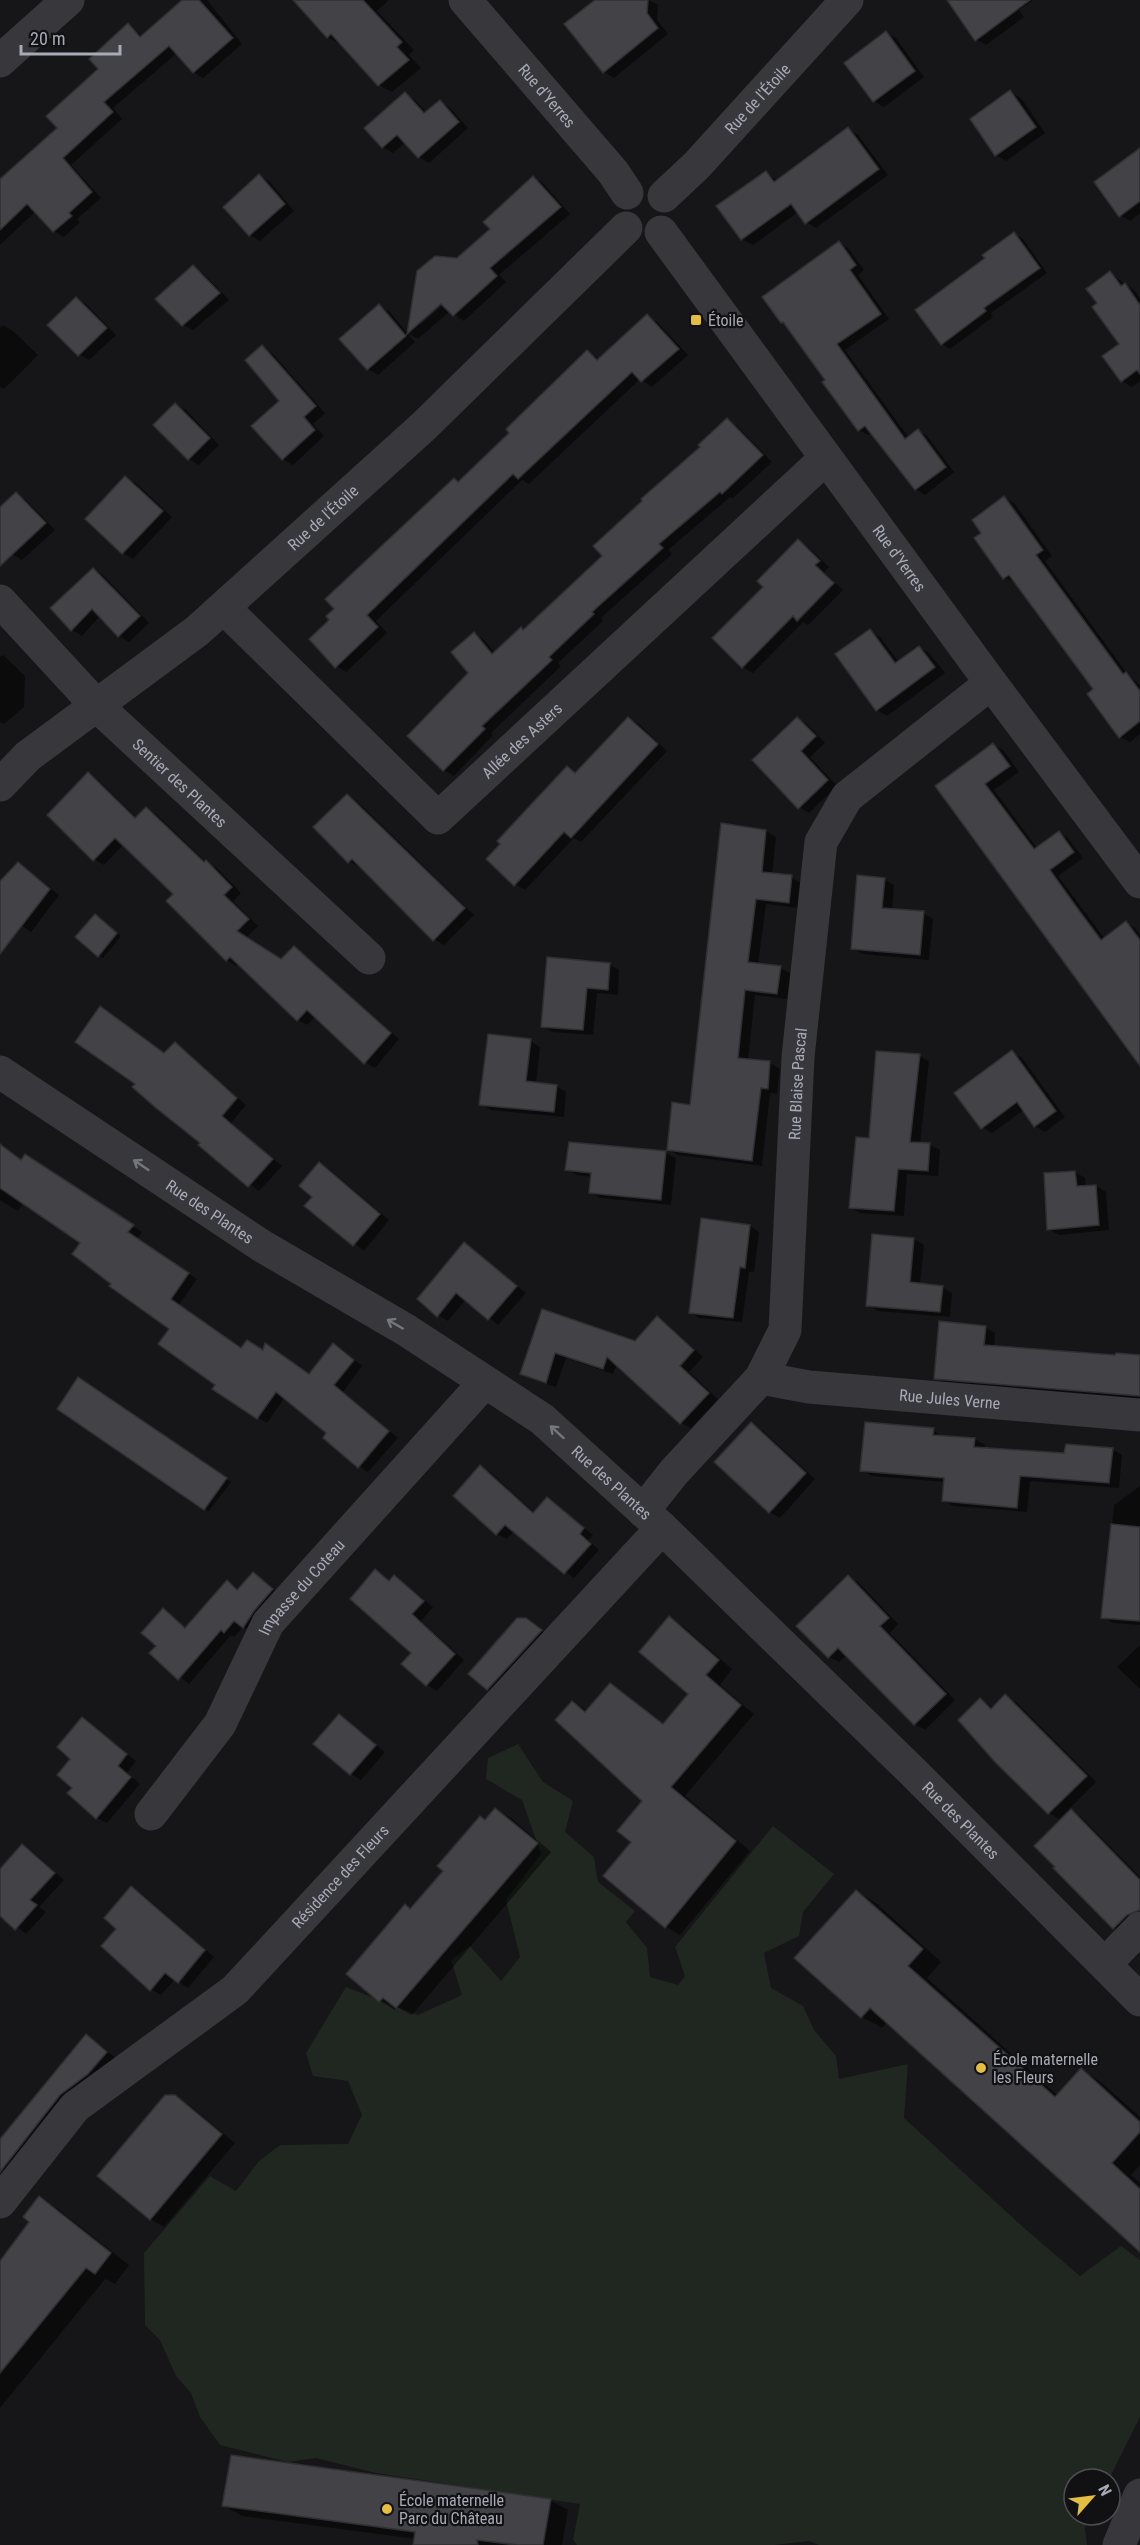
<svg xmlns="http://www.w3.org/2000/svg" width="1140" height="2545" font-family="'Roboto Condensed',sans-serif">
<rect width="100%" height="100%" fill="#161517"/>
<path fill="#202721" d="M518,1744L543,1782L573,1801L565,1832L594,1857L598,1882L635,1911L626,1922L647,1948L650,1977L678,1985L685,1976L675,1947L773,1826L834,1874L803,1912L799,1936L764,1953L771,1988L803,2006L814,2030L836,2056L839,2079L908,2064L904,2118L1023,2227L1080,2276L1121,2246L1140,2260V2417L1109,2479H1074V2515H1091L1085,2528L1087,2545H819L809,2541L774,2545H577L573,2540L580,2504L376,2473L316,2458L288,2462L220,2445L200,2417L191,2393L176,2376L160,2340L145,2325L144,2253L210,2176L236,2191L259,2161L280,2145L348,2144L362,2115L348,2081L313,2076L306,2053L346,1987L418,2015L462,1995L451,1960L470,1946L501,1981L520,1957L506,1900L541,1854L522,1800L486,1779L488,1758Z"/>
<g fill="#0007" fill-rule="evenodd">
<path d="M184,0H207L242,44L203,78L193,72L177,53L113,108L122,119L71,165L101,198L77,219L80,222L64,237L54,231L36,211L0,245V181L59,128L128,25L143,37Z"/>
<path d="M295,0H389L377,11L414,50L409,55L421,68L392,92L379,85L340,44L328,37Z"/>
<path d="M597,0H649L658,5L657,20L668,34L614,78L604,72Z"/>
<path d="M960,0H1033L1019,10L1024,17L986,45L976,39Z"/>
<path d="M886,33L896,38L924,77L884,107L874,101Z"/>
<path d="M1010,92L1021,98L1045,133L1006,161L996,155Z"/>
<path d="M405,94L415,100L427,113L440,102L450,108L468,128L429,163L419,157L406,142L393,153L383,147Z"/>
<path d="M848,129L858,135L888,175L816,228L806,222L798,212L753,245L742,239L718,206L766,173L778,181Z"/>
<path d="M1140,154V213L1130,221L1120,215Z"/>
<path d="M259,176L269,181L294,211L260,241L250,235L225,207Z"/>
<path d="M534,178L544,184L570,214L499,275L506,282L464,321L450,311L418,339L409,334L418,272L457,259L492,229ZM446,298L448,300L420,325V321Z"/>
<path d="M1015,234L1023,239L1047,273L991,313L993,317L950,349L942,344L987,259Z"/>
<path d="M839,243L848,248L864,270L858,275L889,319L845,350L909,438L918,431L927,436L954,472L925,495L916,489L872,432L868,435L859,430L788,326L782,322Z"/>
<path d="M193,267L203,273L229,300L193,330L183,325Z"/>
<path d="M1110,273L1135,291L1140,298V381L1132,387L1122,381L1121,345L1099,304Z"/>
<path d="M76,298L86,304L116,335L89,360L79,354Z"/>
<path d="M379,306L389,311L415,342L378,375L368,369Z"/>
<path d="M647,316L657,322L688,355L652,387L640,379L529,484L522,480L376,621L387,633L346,672L336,666L331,620L454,480L460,483L511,433L587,351L599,359Z"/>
<path d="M3,325L13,331L38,355L4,389L0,387V328Z"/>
<path d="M262,347L272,353L325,413L313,424L324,436L293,465L283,459L281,401Z"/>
<path d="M176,405L186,410L219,445L199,465L189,459L155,425Z"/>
<path d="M727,420L737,426L772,462L733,498L730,497L668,550L672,554L601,618L603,621L558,663L561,666L491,733L493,735L454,776L444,770L409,736L470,673L474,634L484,640L495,653L524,631L604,556Z"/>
<path d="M126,478L136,483L172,517L133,559L123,553L89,521Z"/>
<path d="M16,494L26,500L55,530L22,560L12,554L0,541V509Z"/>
<path d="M1004,498L1014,503L1052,556L1045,561L1128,675L1140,685V734L1130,742L1120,737L1095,689L1016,582L1004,578L983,534Z"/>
<path d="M798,541L808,547L829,567L824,572L843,590L808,625L803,622L753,673L743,667L766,587Z"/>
<path d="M93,569L103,575L149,623L129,642L119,636L100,616L82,636L72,630Z"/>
<path d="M870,631L880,637L899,662L919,647L929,653L945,673L887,716L877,710Z"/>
<path d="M3,655L25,676L24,707L4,724L0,722V657Z"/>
<path d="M797,718L807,724L825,743L810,757L837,786L809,813L799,807Z"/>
<path d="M629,719L639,724L667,751L581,842L574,838L525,890L515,884L567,768L577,773Z"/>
<path d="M993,745L1003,750L1019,772L994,790L1037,848L1059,833L1068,838L1083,858L1058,876L1105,939L1126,923L1135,928L1140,935V1064L937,786Z"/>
<path d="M88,774L98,780L137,818L146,809L156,814L206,862L216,867L241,893L233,901L258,926L246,938L282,961L294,948L304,954L399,1039L375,1068L365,1062L316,1016L307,1025L298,1020L239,963L236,966L227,960L175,894L124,844L104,865L94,859Z"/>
<path d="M347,796L357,801L474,915L444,945L434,939L361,866L359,867L349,861Z"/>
<path d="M766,831L776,837L772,875L791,877L801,883L798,908L766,904L758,965L780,968L790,973L787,999L755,995L748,1061L770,1063L780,1069L777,1094L770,1093L762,1166L678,1155L668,1149L692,1106Z"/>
<path d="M19,863L59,895L31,932L0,910V883Z"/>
<path d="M884,879L894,885L892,911L923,913L933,919L929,960L862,954L852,948Z"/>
<path d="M95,916L121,936L103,958L98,956Z"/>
<path d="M609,964L619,970L618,995L597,993L593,1035L552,1032L542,1026Z"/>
<path d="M530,1041L540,1047L536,1084L556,1086L566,1092L564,1117L491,1110L481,1104Z"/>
<path d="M175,1044L185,1050L246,1105L231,1123L282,1166L259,1191L200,1145L202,1143L137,1083Z"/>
<path d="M1012,1052L1022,1058L1065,1117L1045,1132L1035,1126L1024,1110L992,1133L982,1127Z"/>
<path d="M919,1056L929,1061L920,1144L930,1145L940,1150L938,1176L907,1174L904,1216L860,1213L850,1207L870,1140Z"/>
<path d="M570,1144L666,1153L676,1158L671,1205L600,1198L590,1192L592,1177L577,1175L567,1169Z"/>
<path d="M0,1145L22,1161H35L142,1232L137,1239L197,1279L179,1305L242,1349L264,1352L310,1375L333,1345L343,1350L362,1366L343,1392L398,1438L368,1472L359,1466L328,1433L285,1397L267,1423L258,1418L217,1384L171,1328L113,1284L83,1242L24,1202L18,1211L0,1200Z"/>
<path d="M319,1164L329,1169L389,1220L364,1251L306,1205L314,1196Z"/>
<path d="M1075,1172L1085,1178L1086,1187L1096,1186L1106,1192L1109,1230L1059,1235L1049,1229Z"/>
<path d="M750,1226L759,1232L754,1272H749L742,1322L699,1318L690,1312Z"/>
<path d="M914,1239L924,1245L920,1285L942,1287L952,1293L950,1317L878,1311L868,1305Z"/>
<path d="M464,1244L526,1293L498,1325L466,1299L448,1321L438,1315Z"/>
<path d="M543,1311L635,1343L657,1318L667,1324L703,1357L689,1372L718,1399L691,1428L681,1423L617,1364L613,1374L566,1358L556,1387L531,1379L521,1373Z"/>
<path d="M985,1327L995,1333L994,1347L1117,1357L1140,1356V1400L946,1384L936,1378Z"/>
<path d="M83,1382L231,1482L209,1511L205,1509Z"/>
<path d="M752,1424L762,1430L815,1479L780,1518L770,1512Z"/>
<path d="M933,1430L943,1437L975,1439L985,1445V1449L1066,1455L1112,1449L1122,1455L1119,1488L1030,1481L1027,1512L953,1506L943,1500L945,1482L872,1476L862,1470Z"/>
<path d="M480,1467L490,1472L535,1513L547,1499L593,1535L588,1540L599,1550L574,1578L514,1531L507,1539L497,1534L455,1495Z"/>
<path d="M1140,1486V1625L1113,1623L1103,1617L1114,1505Z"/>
<path d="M375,1571L391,1582L394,1577L404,1583L433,1607L421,1621L464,1660L437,1691L427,1685L403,1664L413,1652Z"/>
<path d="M253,1574L282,1595L253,1632L243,1627L234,1637L231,1635L189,1684L151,1653L158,1646L163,1610L186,1628L227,1582L239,1590Z"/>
<path d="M848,1577L858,1582L898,1624L890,1633L955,1700L925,1730L915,1724L847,1655L839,1662L829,1657Z"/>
<path d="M670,1618L684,1627L732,1669L720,1685L754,1714L685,1796L750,1851L680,1935L665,1926L633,1842L644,1801L573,1702L588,1711L611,1685L664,1724L690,1694Z"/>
<path d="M526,1620L551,1637L498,1695L488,1689Z"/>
<path d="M1140,1645V1689L1117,1667Z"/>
<path d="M1005,1696L1016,1702L1096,1782L1059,1819L1049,1813L980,1699L993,1708Z"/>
<path d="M340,1716L385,1752L361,1780L351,1774Z"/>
<path d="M82,1719L136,1761L127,1773L140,1784L107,1823L97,1818L74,1788L72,1758Z"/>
<path d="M496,1810L511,1818L551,1852L412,2015L397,2007L395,2010L380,2001L406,1906L411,1910Z"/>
<path d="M1071,1811L1081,1817L1140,1877V1919L1124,1933L1114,1928Z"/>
<path d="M23,1846L33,1852L64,1880L39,1907L46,1912L26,1934L0,1914V1871Z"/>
<path d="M131,1888L141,1893L214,1957L188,1988L175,1979L161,1995L151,1989L118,1929Z"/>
<path d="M857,1892L876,1903L941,1962L927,1978L1058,2096L1081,2070L1101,2082L1140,2117V2165L1131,2175L1140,2183V2250L888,2021L882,2028L862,2017L796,1958Z"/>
<path d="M87,2036L116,2058L12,2175L2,2169L0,2141Z"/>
<path d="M174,2097L189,2105L235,2143L164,2227L150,2219Z"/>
<path d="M39,2198L58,2209L129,2265L115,2284L105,2279L0,2408V2263L31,2222Z"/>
<path d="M550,2500L568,2510L562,2545H415L416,2539L242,2516L224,2506Z"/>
</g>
<g fill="#424247" stroke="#303033" stroke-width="1.5">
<path d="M182,0H199L233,38L193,73L169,46L104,102L113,112L63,158L92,192L69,213L72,216L53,232L27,204L0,230V179L57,128L46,116L98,69L89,59L128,23L140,37Z"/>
<path d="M293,0H363L402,42L397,47L409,60L378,86L331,34L327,38Z"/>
<path d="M595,0H648L647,13L658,28L603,73L564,24Z"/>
<path d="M947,0H1030L975,41Z"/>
<path d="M886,31L915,71L873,102L844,63Z"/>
<path d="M1010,90L1036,127L995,156L970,119Z"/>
<path d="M405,92L424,113L440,100L459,122L418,158L397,135L382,148L364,128Z"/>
<path d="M848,127L879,169L805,224L791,204L741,240L716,206L766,171L774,182Z"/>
<path d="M1140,148V201L1119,217L1094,182Z"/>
<path d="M259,174L285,204L249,236L223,207Z"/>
<path d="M533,176L561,207L490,268L497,276L453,316L441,304L407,334L417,271L435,256L457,258L490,229L483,222Z"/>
<path d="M1014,232L1040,268L984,308L986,311L941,345L915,310L985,258L982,255Z"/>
<path d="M839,241L856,265L850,270L881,314L837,344L905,439L918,429L946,467L915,490L865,426L858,431L822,382L825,380L783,322L781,323L762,297Z"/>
<path d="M193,265L220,293L182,326L155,299Z"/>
<path d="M1110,271L1121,286L1125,283L1140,305V374L1137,370L1121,382L1102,356L1119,344L1092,307L1097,303L1086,289Z"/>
<path d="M76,297L107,328L78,356L47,325Z"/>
<path d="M379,304L406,336L367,370L339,339Z"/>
<path d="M647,314L679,349L641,382L632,372L518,479L513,474L367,615L378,627L335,668L309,639L329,620L326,616L334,609L325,599L454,478L458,482L509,433L506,429L587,350L597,360Z"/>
<path d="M262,345L316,406L304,417L315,430L282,460L251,426L279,401L245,360Z"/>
<path d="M175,403L210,438L188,460L153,425Z"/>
<path d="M727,418L763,455L722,494L720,492L659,544L663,548L592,612L594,614L549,657L552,660L482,726L485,729L443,771L407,736L468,673L451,652L474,632L492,654L521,627L523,630L602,556L593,546L642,501L641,499L700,447L698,445Z"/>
<path d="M125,476L163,511L122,554L85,519Z"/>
<path d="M16,492L46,523L0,566V507Z"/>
<path d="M1004,496L1043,550L1036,555L1123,674L1126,672L1140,691V721L1119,738L1087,694L1093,689L1009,575L1003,579L974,538L981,533L972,520Z"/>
<path d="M798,539L820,561L815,565L834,583L797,621L793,616L742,668L712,638L763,587L757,581Z"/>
<path d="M93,568L140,616L118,637L92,609L71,631L50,608Z"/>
<path d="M870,629L895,663L919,646L935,667L876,711L835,654Z"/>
<path d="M628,717L658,744L571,838L564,832L514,886L486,859L500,844L497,841L567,766L575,773Z"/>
<path d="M797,717L816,736L801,751L828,780L798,809L752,760Z"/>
<path d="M993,743L1010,766L985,784L1034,849L1059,831L1074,852L1050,870L1075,905L1101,940L1126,921L1140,940V1066L935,786Z"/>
<path d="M88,772L135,818L146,807L204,862L206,860L232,887L224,895L249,919L237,931L281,959L294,946L391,1033L364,1064L307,1010L297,1021L230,957L226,961L166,901L173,894L115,838L93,861L47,815Z"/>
<path d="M347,794L465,908L433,941L352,859L348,863L313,827Z"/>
<path d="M721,823L766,830L762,872L792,875L789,903L756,899L748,962L781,966L777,994L745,990L738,1058L770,1061L768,1089L761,1088L752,1161L667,1150L672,1102L690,1105Z"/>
<path d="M18,862L50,889L0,954V881Z"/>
<path d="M857,875L885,878L882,908L924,911L920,955L851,949Z"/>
<path d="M95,914L117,933L98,957L75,937Z"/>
<path d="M547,957L610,963L608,990L587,988L583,1030L541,1027Z"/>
<path d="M100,1006L164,1053L175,1042L237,1098L222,1116L273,1159L248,1187L198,1145L200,1143L156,1108L132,1087L135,1084L75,1042Z"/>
<path d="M488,1034L531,1039L526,1081L557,1085L554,1112L479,1105Z"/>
<path d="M1012,1050L1056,1111L1034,1127L1017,1102L981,1129L954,1093Z"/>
<path d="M876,1051L920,1054L910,1142L930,1143L928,1171L898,1169L894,1211L849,1208L856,1137L869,1138Z"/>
<path d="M569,1142L666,1151L661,1200L589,1193L591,1173L565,1170Z"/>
<path d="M0,1144L21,1160L25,1154L134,1225L128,1232L189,1273L171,1299L241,1348L247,1340L263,1350L265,1343L309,1374L333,1343L354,1360L334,1385L389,1431L358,1468L323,1438L326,1433L276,1392L257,1419L212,1389L215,1385L158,1344L169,1329L109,1286L111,1284L72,1254L80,1243L0,1188Z"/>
<path d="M319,1162L380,1214L353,1246L304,1206L312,1197L299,1186Z"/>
<path d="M1075,1171L1077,1186L1096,1185L1099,1225L1047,1230L1044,1173Z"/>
<path d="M701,1218L750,1225L745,1268L740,1267L733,1318L689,1313Z"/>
<path d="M872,1234L914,1238L910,1282L943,1286L940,1312L866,1306Z"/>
<path d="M464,1242L517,1286L488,1320L456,1293L437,1317L417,1299Z"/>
<path d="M542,1309L635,1341L657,1316L694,1350L680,1366L709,1393L680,1424L607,1357L603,1369L555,1353L546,1383L520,1374Z"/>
<path d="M939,1321L986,1326L984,1345L1115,1355L1116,1353L1140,1355V1396L934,1379Z"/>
<path d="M78,1377L227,1478L204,1510L57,1409Z"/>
<path d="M751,1422L806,1473L769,1513L714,1462Z"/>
<path d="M865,1422L934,1428L933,1435L975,1438L974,1447L1064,1453L1066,1444L1113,1448L1109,1483L1020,1476L1017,1508L942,1501L944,1478L860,1471Z"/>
<path d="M480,1465L533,1513L547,1497L584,1528L580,1534L591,1544L564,1574L505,1525L496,1535L453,1496Z"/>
<path d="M1111,1524L1140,1527V1621L1101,1618Z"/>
<path d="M375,1569L389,1581L394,1575L424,1601L412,1614L455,1654L426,1686L401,1664L411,1653L350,1599Z"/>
<path d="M253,1572L273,1589L254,1611L243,1628L234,1621L224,1633L221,1630L178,1680L149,1653L156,1646L141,1633L163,1608L185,1628L227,1580L237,1590Z"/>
<path d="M848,1575L889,1618L880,1626L946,1694L914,1725L838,1648L828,1658L796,1626Z"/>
<path d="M669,1616L719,1660L706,1675L741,1705L671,1787L736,1841L665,1928L603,1876L631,1842L617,1831L642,1801L555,1720L572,1701L585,1712L610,1683L663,1724L688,1694L639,1652Z"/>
<path d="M517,1618H526L542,1630L487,1690L468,1674Z"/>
<path d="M1005,1694L1087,1776L1048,1814L995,1762L958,1720L980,1698L991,1709Z"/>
<path d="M339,1714L376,1745L350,1775L313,1744Z"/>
<path d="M82,1717L127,1754L118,1766L131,1777L96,1819L67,1793L72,1788L57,1775L70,1759L57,1747Z"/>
<path d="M495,1808L538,1843L396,2008L383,1998L379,2002L346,1974L405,1904L410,1909L443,1871L437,1866L480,1816L485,1820Z"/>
<path d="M1071,1809L1140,1880V1910L1127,1915L1113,1929L1053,1868L1055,1867L1034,1846Z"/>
<path d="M22,1844L55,1873L30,1900L37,1905L15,1930L0,1916V1869Z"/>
<path d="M131,1886L205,1950L178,1983L165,1973L150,1991L101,1946L116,1929L104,1918Z"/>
<path d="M856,1890L923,1949L908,1966L1055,2097L1081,2068L1140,2122V2132L1112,2163L1140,2189V2252L870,2008L861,2018L794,1958Z"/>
<path d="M86,2034L107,2052L88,2074L60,2095L0,2172V2139Z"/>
<path d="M165,2095H175L222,2134L150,2220L97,2176Z"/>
<path d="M39,2196L111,2253L95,2274L86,2268L0,2373V2261L29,2222L23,2217Z"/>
<path d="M231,2455L551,2499L543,2545H517L477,2540L478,2545H413L415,2532L222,2506Z"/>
</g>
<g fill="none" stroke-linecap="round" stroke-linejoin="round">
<g stroke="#37373c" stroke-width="33">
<path id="s1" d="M465,0L613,172L627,193"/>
<path d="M0,61L68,0"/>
<path id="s2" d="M664,196L697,165L847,0"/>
<path id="s3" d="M661,232L991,683L1140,882"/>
<path id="s4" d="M0,601L97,706L369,958"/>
<path id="s5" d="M224,608L438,818L826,458"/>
<path id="s6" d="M0,785L28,756L197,631L424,426L626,228"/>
<path id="s7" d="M0,1072L262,1246L406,1330L542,1419L662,1528L912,1771L1140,2000"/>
<path id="s8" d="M761,1378L809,1387L1140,1415"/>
<path id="s9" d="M643,1511L674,1472L761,1378L785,1330L798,1057L821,842L847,797L991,683"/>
<path id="s10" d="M151,1814L220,1724L268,1623L484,1383"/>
<path d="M1105,1964L1140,1928"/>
<path id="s11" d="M0,2202L75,2107L235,1990L662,1528"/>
<path d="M1119,2545L1140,2495"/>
</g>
</g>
<defs><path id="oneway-shaft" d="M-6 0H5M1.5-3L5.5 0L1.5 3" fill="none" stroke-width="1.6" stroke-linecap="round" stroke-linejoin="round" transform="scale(1.5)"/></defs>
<g stroke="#75777f">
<use href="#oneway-shaft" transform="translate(141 1165) rotate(-146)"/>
<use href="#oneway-shaft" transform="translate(395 1324) rotate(-150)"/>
<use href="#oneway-shaft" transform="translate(557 1432) rotate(-138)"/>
</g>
<g fill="#e4be40" stroke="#111012" stroke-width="2">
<rect x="690" y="314" width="12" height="12" rx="3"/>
<circle cx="981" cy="2068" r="6"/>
<circle cx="387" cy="2509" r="6"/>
</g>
<g text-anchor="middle" stroke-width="4.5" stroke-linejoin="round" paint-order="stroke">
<g font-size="16" fill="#a8abb6" stroke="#111012">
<text dy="6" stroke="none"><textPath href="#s1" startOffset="126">Rue d'Yerres</textPath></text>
<text dy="6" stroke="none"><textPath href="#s2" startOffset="135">Rue de l'Étoile</textPath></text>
<text dy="6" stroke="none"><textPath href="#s6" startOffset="420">Rue de l'Étoile</textPath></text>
<text dy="6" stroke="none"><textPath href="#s3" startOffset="404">Rue d'Yerres</textPath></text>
<text dy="6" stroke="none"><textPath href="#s5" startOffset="414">Allée des Asters</textPath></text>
<text dy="6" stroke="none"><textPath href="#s4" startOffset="256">Sentier des Plantes</textPath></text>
<text dy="6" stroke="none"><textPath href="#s9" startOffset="478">Rue Blaise Pascal</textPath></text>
<text dy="6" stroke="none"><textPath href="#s7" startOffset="252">Rue des Plantes</textPath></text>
<text dy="6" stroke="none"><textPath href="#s8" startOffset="190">Rue Jules Verne</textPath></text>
<text dy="6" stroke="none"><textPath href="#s7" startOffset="738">Rue des Plantes</textPath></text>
<text dy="6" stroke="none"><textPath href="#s10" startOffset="274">Impasse du Coteau</textPath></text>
<text dy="6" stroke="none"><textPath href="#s7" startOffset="1224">Rue des Plantes</textPath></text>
<text dy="6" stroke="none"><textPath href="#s11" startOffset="474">Résidence des Fleurs</textPath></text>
</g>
<g font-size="16" fill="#a8abb6" stroke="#111012" text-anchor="start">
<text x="708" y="326">Étoile</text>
<text x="993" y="2065">École maternelle<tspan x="993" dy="18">les Fleurs</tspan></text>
<text x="399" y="2506">École maternelle<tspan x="399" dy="18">Parc du Château</tspan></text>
</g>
</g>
<g transform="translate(1092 2497) rotate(62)"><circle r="28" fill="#111012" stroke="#4d4e54" stroke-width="1.5"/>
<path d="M0-4.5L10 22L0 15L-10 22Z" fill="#e4be40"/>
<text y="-9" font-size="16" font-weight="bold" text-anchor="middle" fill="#a8abb6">N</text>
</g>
<path d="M21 45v9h99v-9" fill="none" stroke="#a8abb6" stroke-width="3"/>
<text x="30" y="45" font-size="18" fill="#a8abb6" stroke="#111012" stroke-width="4.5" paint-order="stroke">20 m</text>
</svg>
